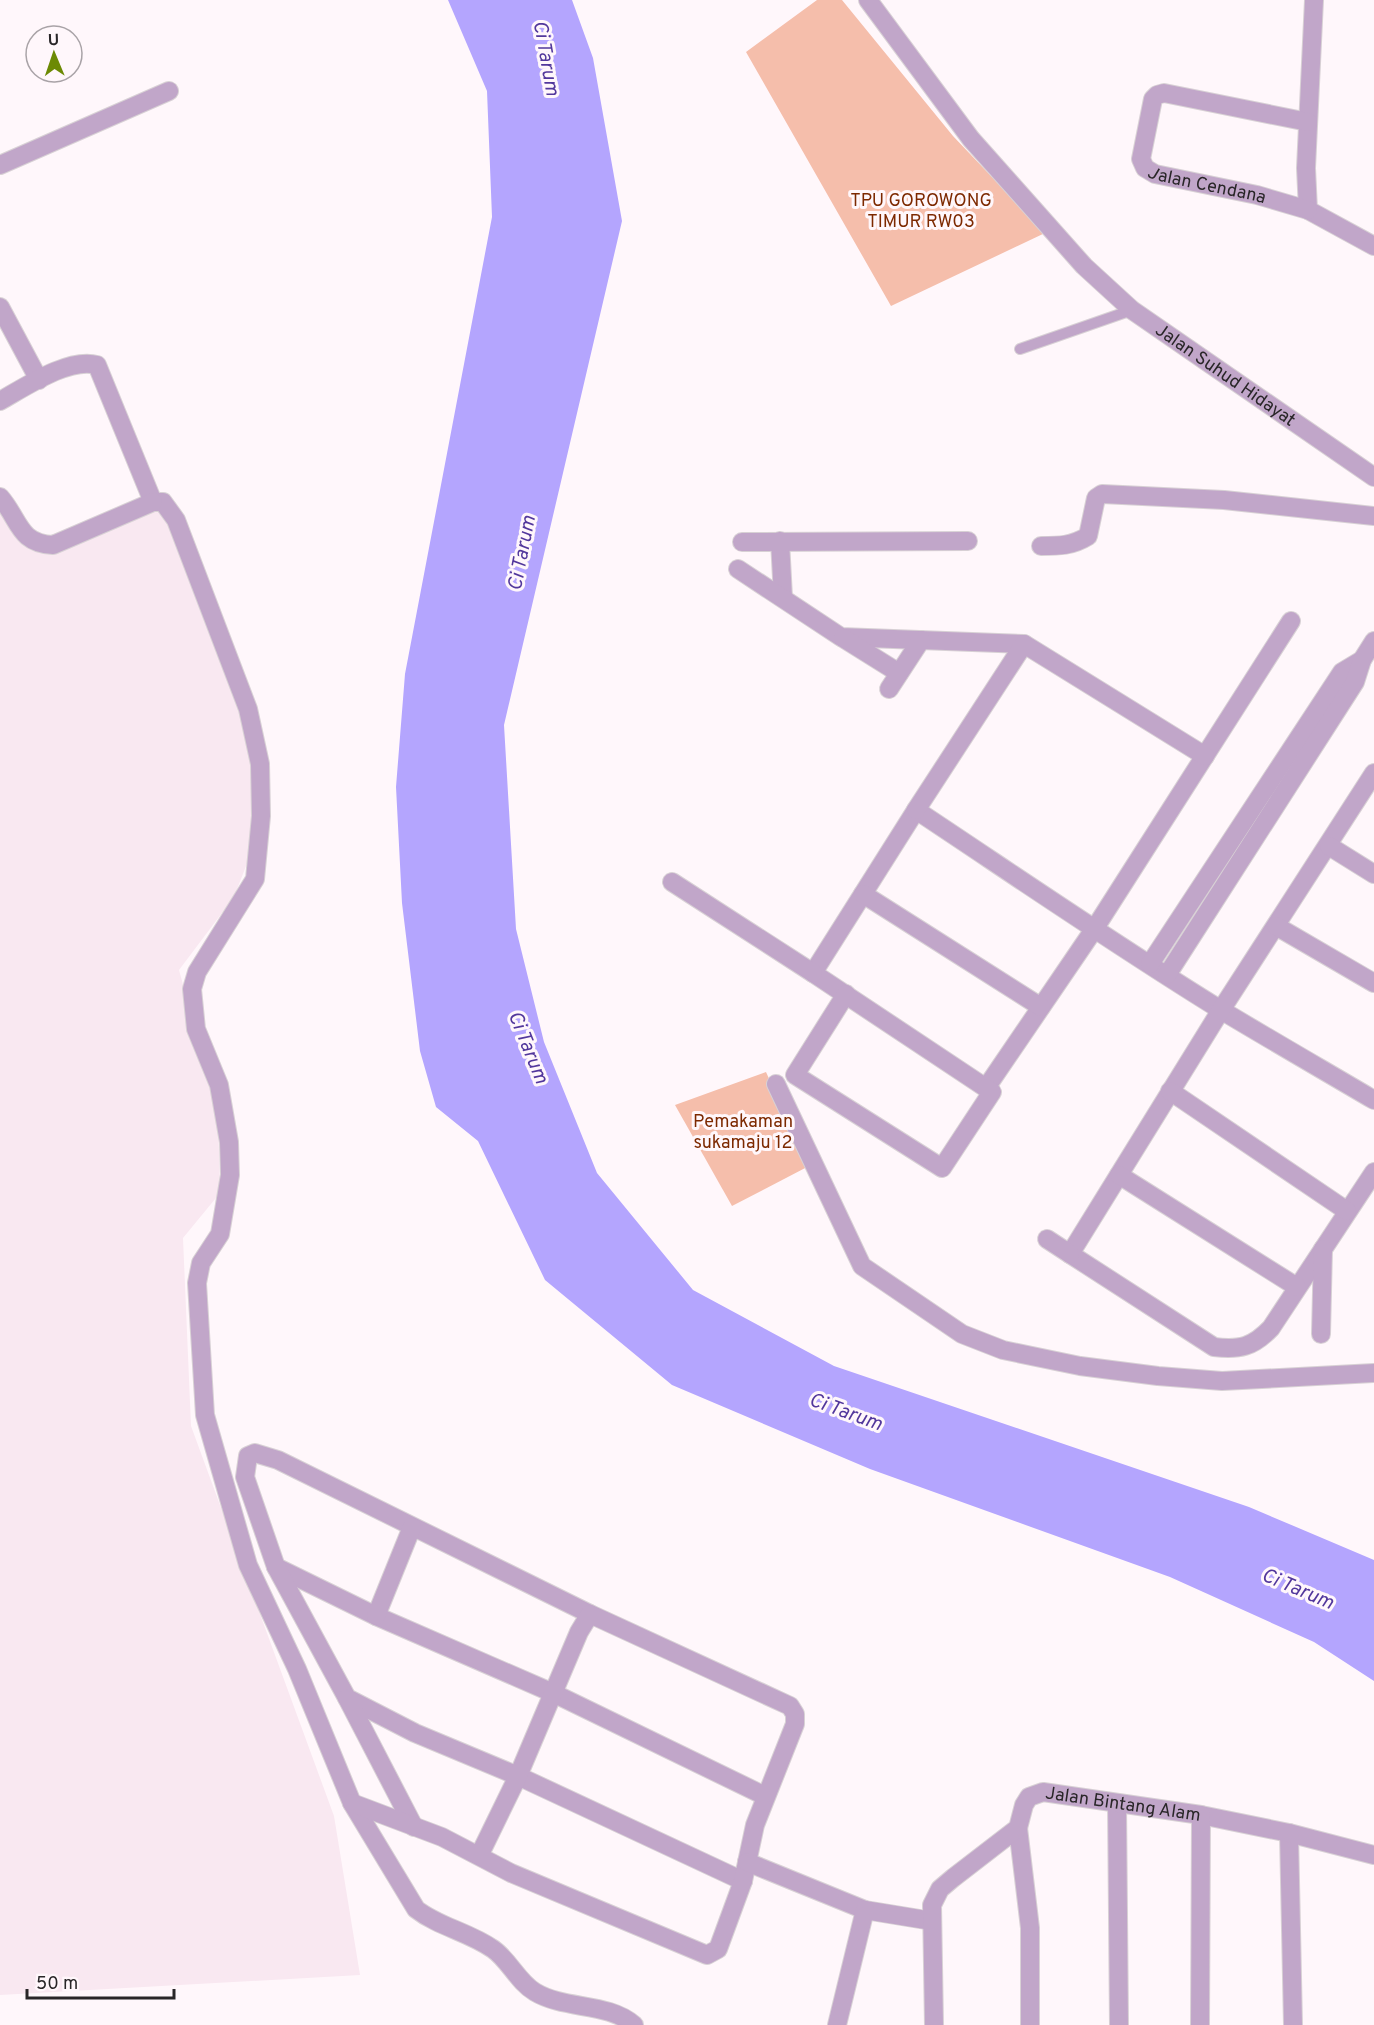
<svg xmlns="http://www.w3.org/2000/svg" width="1374" height="2025" font-family="Overpass,sans-serif">
<rect width="100%" height="100%" fill="#fff7fb"/>
<path fill="#f9e8f1" d="M167,497L253,700V848L234,897L179,970L218,1112L220,1193L183,1238L191,1426L334,1816L360,1975L0,1995V498L9,501L35,552Z"/>
<g fill="#f5beab">
<path d="M817,0H842L953,136L1045,233L891,306L746,52Z"/>
<path d="M766,1072L809,1166L732,1206L675,1105Z"/>
</g>
<path fill="#b4a5fe" d="M448,0H572L593,58L622,221L504,725L516,929L544,1042L597,1173L693,1290L834,1366L1249,1507L1374,1560V1681L1314,1642L1170,1577L870,1469L672,1385L545,1280L478,1141L436,1107L420,1051L402,903L396,787L405,674L492,217L487,91Z"/>
<g fill="none" stroke-linecap="round" stroke-linejoin="round">
<g stroke="#d8d1d5" stroke-width="12">
<path id="service" d="M1020,349L1132,310"/>
</g>
<g stroke="#d8d1d5" stroke-width="20">
<g id="minor">
<path d="M1314,0L1306,168L1308,210L1374,246"/>
<path id="s1" d="M1308,122L1164,93L1157,95L1153,99L1141,159L1145,168L1155,174L1257,195L1308,210"/>
<path d="M0,165L169,91"/>
<path d="M0,307L39,380"/>
<path d="M0,401C25,387 69,357 97,365L153,502H163L176,520L248,709L260,764L261,816L255,879L197,972L192,989L196,1029L219,1085L229,1142L230,1175L220,1234L201,1263L197,1283L205,1415L248,1565L297,1669L352,1803L416,1909C439,1927 469,1932 493,1949C509,1960 518,1982 535,1992C565,2010 608,2002 634,2025"/>
<path d="M0,497C20,520 18,543 53,545L153,502"/>
<path d="M780,541L783,597"/>
<path d="M742,542L968,541"/>
<path d="M1041,546C1059,546 1072,546 1088,536L1096,498L1102,494L1224,500L1374,516"/>
<path d="M738,569L841,637L1024,644"/>
<path d="M1291,621L1095,928L986,1088L813,973L916,810C1017,877 1117,946 1221,1010C1271,1040 1323,1070 1374,1100"/>
<path d="M843,638L899,673"/>
<path d="M889,689L921,640"/>
<path d="M1374,773L1221,1010L1070,1254L1214,1347C1240,1350 1253,1347 1271,1328L1374,1172"/>
<path d="M916,810L1024,644L1205,756"/>
<path d="M1329,846L1374,874"/>
<path d="M672,882L813,973"/>
<path d="M863,894L1041,1007"/>
<path d="M1276,926L1374,983"/>
<path d="M1150,964L1342,672L1362,660"/>
<path d="M1167,975L1355,682L1362,660L1374,641"/>
<path d="M846,994L795,1075L942,1168L992,1092L986,1088"/>
<path d="M776,1084L862,1266L962,1334L1003,1350L1080,1366L1158,1376L1222,1381L1374,1373"/>
<path d="M1170,1091L1347,1211"/>
<path d="M1119,1175L1297,1287"/>
<path d="M1047,1239L1070,1254"/>
<path d="M1321,1334L1323,1249"/>
<path d="M276,1567L376,1616L553,1693L765,1796"/>
<path d="M590,1614L278,1460L255,1453L248,1456L245,1477L276,1567L347,1698L415,1733L518,1776L743,1881"/>
<path d="M376,1616L412,1527"/>
<path d="M347,1698L414,1827"/>
<path d="M352,1803L442,1837L511,1873L707,1955L718,1949L743,1881L755,1825L795,1724V1714L790,1706L590,1614L579,1632L518,1776L479,1856"/>
<path d="M1117,1803L1119,2025"/>
<path d="M1018,1828L1030,1928V2025"/>
<path d="M1289,1833L1293,2025"/>
<path d="M747,1862L865,1910L932,1921"/>
<path d="M837,2025L865,1910"/>
<path id="s2" d="M934,2025L932,1905L940,1889L953,1878L1018,1828L1024,1805L1029,1797L1043,1792L1201,1815L1289,1833L1374,1855"/>
<path d="M1200,2025L1201,1815"/>
</g>
</g>
<g stroke="#d8d1d5" stroke-width="20">
<g id="tertiary">
<path id="s3" d="M868,0L971,139L1084,266L1132,310L1374,477"/>
</g>
</g>
<use href="#service" stroke="#c1a6c9" stroke-width="10"/>
<use href="#minor" stroke="#c1a6c9" stroke-width="18"/>
<use href="#tertiary" stroke="#c1a6c9" stroke-width="18"/>
</g>
<g text-anchor="middle" stroke-width="6" stroke-linejoin="round" paint-order="stroke">
<g font-size="18" fill="#292628" stroke="#fff7fb">
<text dy="6" stroke="none"><textPath href="#s1" startOffset="296">Jalan Cendana</textPath></text>
<text dy="6" stroke="none"><textPath href="#s3" startOffset="522">Jalan Suhud Hidayat</textPath></text>
<text dy="6" stroke="none"><textPath href="#s2" startOffset="366">Jalan Bintang Alam</textPath></text>
</g>
<g font-size="18" fill="#7d2900" stroke="#fff7fb">
<text x="921" y="206">TPU GOROWONG<tspan x="921" dy="21">TIMUR RW03</tspan></text>
<text x="743" y="1127">Pemakaman<tspan x="743" dy="21">sukamaju 12</tspan></text>
</g>
<g font-size="20" font-style="italic" fill="#52379c" stroke="#fff7fb">
<text transform="translate(547 58) rotate(80)" y="7">Ci Tarum</text>
<text transform="translate(521 553) rotate(-79)" y="7">Ci Tarum</text>
<text transform="translate(529 1047) rotate(68)" y="7">Ci Tarum</text>
<text transform="translate(846 1411) rotate(20)" y="7">Ci Tarum</text>
<text transform="translate(1298 1588) rotate(23)" y="7">Ci Tarum</text>
</g>
</g>
<g transform="translate(54 54) rotate(358)"><circle r="28" fill="#fff7fb" stroke="#a9a3a7" stroke-width="1.5"/>
<path d="M0-4.5L10 22L0 15L-10 22Z" fill="#6c8a04"/>
<text y="-9" font-size="16" font-weight="bold" text-anchor="middle" fill="#292628">U</text>
</g>
<path d="M27 1989v9h147v-9" fill="none" stroke="#292628" stroke-width="3"/>
<text x="36" y="1989" font-size="18" fill="#292628" stroke="#fff7fb" stroke-width="4.5" paint-order="stroke">50 m</text>
</svg>
